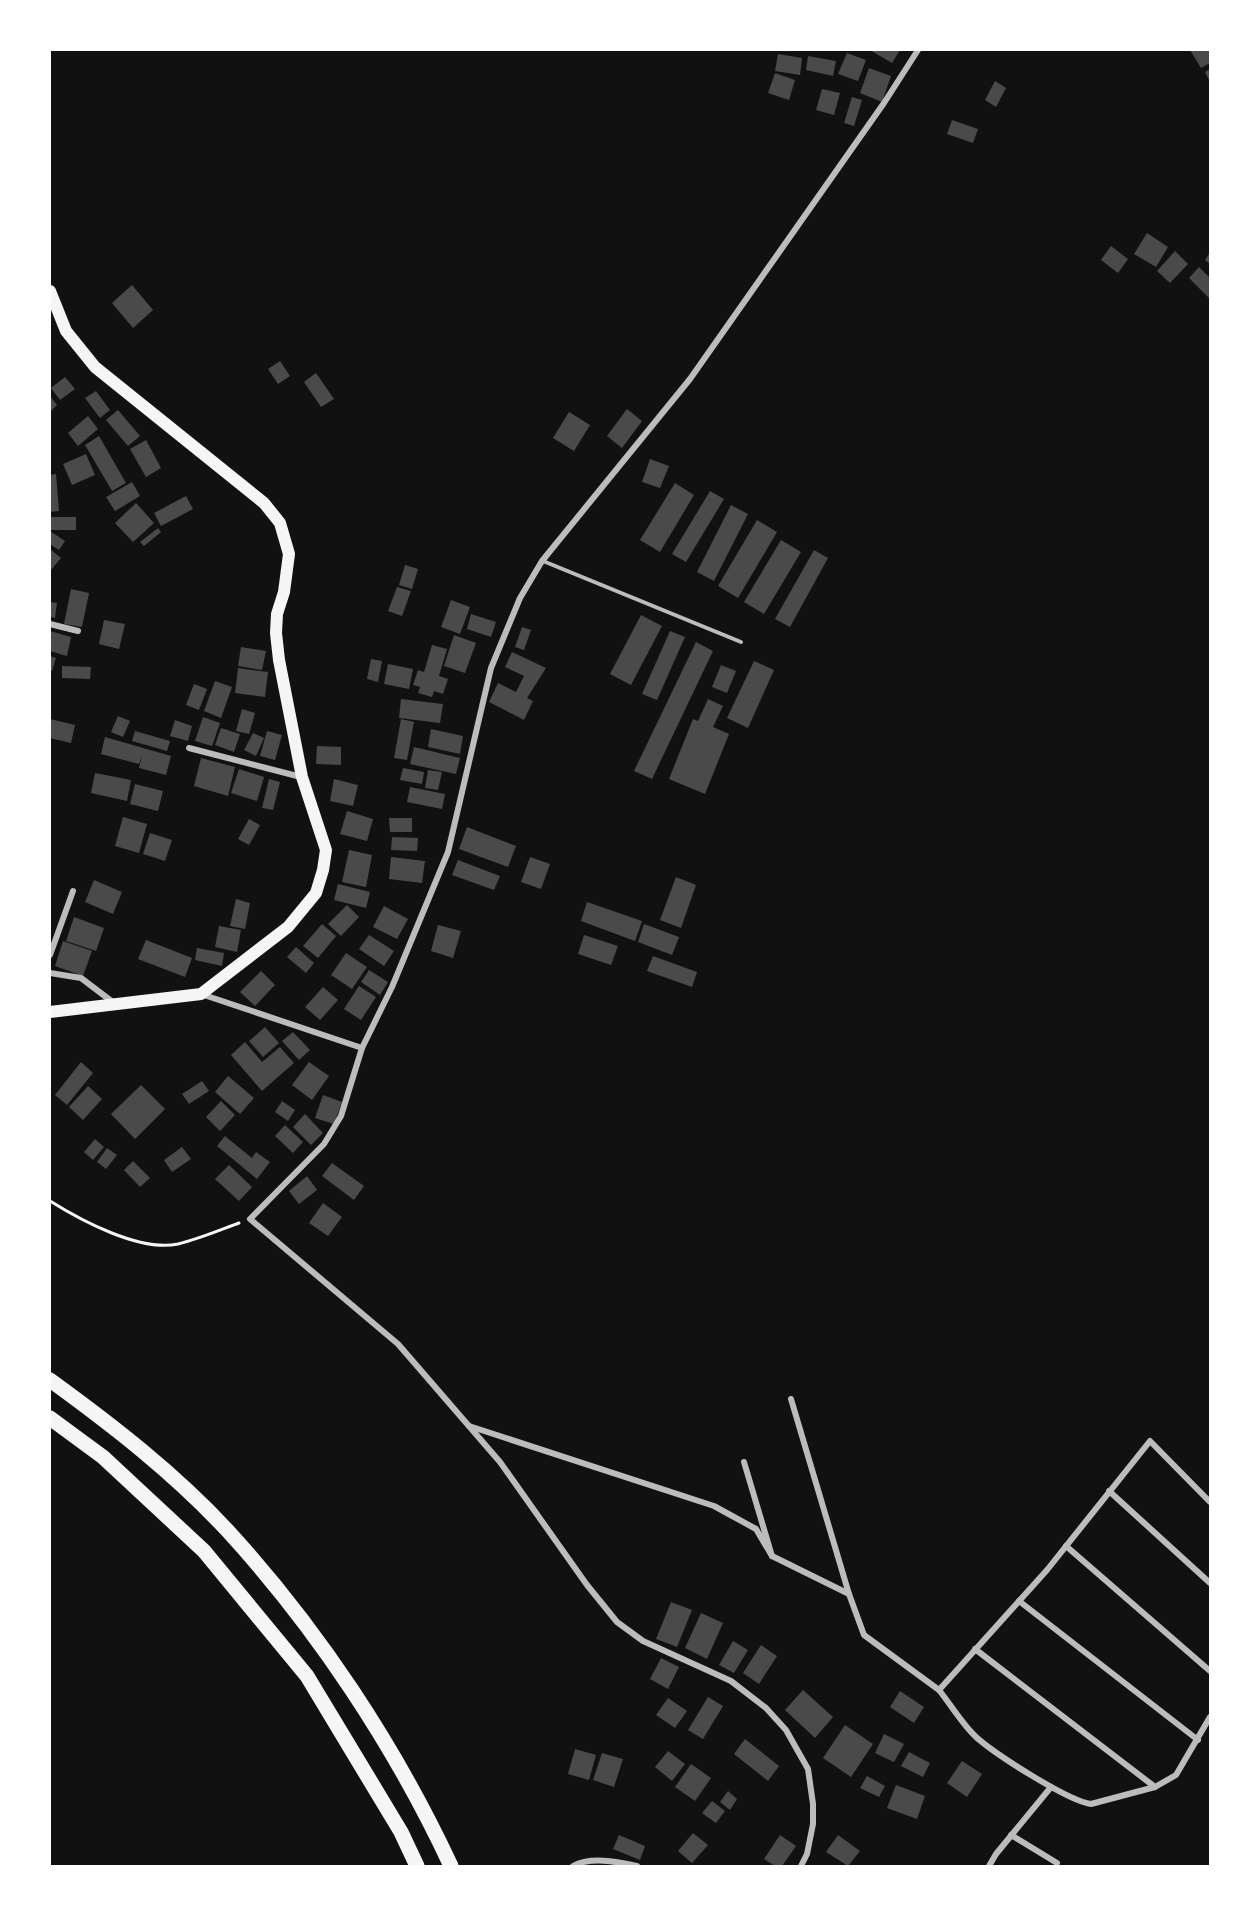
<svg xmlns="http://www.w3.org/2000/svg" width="1260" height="1916" font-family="'Space Grotesk',sans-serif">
<rect width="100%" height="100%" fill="#111"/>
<g fill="#4a4a4a">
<path d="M870,50H900L892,63Z"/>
<path d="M1190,50H1210V63L1201,68Z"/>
<path d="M847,53L866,60L858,81L838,74Z"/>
<path d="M778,54L802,58L800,75L775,71Z"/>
<path d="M808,56L836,61L833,76L806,70Z"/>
<path d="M869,68L891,76L882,102L860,93Z"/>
<path d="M1210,69V82L1205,72Z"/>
<path d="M775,73L795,80L789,100L768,93Z"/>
<path d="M995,81L1006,88L996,107L985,100Z"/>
<path d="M822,89L840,93L834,115L816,110Z"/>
<path d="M852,97L862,100L854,126L844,123Z"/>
<path d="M952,120L978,129L973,143L947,134Z"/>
<path d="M1147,233L1168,247L1156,267L1134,254Z"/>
<path d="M1111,246L1128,259L1118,273L1101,260Z"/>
<path d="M1175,251L1188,264L1170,283L1157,271Z"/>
<path d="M1210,252V264L1205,260Z"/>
<path d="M1199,267L1210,278V299L1189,278Z"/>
<path d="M132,285L153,310L133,328L112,303Z"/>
<path d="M280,361L290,376L278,384L268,369Z"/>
<path d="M316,373L334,399L321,407L304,382Z"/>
<path d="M65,377L75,389L60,400L51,388Z"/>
<path d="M96,391L110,410L100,418L85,398Z"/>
<path d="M50,396L57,405L50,412Z"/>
<path d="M627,409L642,421L622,448L607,436Z"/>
<path d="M118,410L140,436L128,446L106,420Z"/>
<path d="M569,412L590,425L574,451L553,438Z"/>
<path d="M88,416L98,429L78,446L68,433Z"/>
<path d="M99,436L126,483L112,491L85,445Z"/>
<path d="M146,440L161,468L146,477L130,449Z"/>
<path d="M86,454L95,475L72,485L63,464Z"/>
<path d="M650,459L669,466L660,488L642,482Z"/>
<path d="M56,474L59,511L50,512V475Z"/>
<path d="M132,482L140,496L115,511L106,497Z"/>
<path d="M675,483L694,495L660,552L640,540Z"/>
<path d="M710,491L724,499L686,562L672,554Z"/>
<path d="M186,496L193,509L161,526L154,513Z"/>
<path d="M136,503L154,523L133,542L115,523Z"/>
<path d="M731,505L748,514L714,581L697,572Z"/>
<rect x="51" y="517" width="25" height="13"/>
<path d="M757,520L777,532L738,598L718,586Z"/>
<path d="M158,528L161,532L144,546L140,542Z"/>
<path d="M50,531L65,541L59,550L50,544Z"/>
<path d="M781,540L801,552L764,614L744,602Z"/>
<path d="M50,549L61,558L51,570L50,569Z"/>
<path d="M814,550L828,558L790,627L775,619Z"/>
<path d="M405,565L418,569L412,589L399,585Z"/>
<path d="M397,587L411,591L402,616L388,611Z"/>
<path d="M71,589L89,593L82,627L64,624Z"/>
<path d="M451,600L470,607L460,634L441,627Z"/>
<path d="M50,602L57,603L55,618L50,617Z"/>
<path d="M471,614L496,622L491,637L467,629Z"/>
<path d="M641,615L662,626L631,685L610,674Z"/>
<path d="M104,620L125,624L119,649L99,644Z"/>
<path d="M522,627L531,630L524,650L515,647Z"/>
<path d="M50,631L71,637L67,656L50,651Z"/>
<path d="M670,631L685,637L657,700L642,694Z"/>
<path d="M454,635L476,643L465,673L444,666Z"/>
<path d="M696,642L713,651L652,779L634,771Z"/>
<path d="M432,645L447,649L439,676L448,679L443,694L434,691L432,697L418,693L420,687L413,685L418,670L424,672Z"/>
<path d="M241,647L266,651L262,670L238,666Z"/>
<path d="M512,652L546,668L527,698L533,701L524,720L489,702L498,683L516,692L524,676L505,667Z"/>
<path d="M50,656L56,658L52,671L50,670Z"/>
<path d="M371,659L382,661L378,682L367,679Z"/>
<path d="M754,661L774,670L748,728L727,718Z"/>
<path d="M388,664L413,669L409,689L384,684Z"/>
<path d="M721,665L736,671L727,693L712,687Z"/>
<path d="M62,666L91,667L90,679L62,678Z"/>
<path d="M238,668L268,672L265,697L235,693Z"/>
<path d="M215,681L232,687L221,718L204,711Z"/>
<path d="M194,684L207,689L199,710L186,705Z"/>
<path d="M401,699L443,704L440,723L399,718Z"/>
<path d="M708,699L723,706L713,727L729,734L705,794L669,779L693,719L698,721Z"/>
<path d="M242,709L255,713L249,734L236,731Z"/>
<path d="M118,716L130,721L123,737L111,732Z"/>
<path d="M203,717L220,723L212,746L195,741Z"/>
<path d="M50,719L75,725L71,743L50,738Z"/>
<path d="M401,719L414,722L407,760L394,758Z"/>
<path d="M175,720L192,726L188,741L170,736Z"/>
<path d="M221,728L240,734L234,752L215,745Z"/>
<path d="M431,729L463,736L460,754L428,747Z"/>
<path d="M135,731L170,741L167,751L132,741Z"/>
<path d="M267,731L282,735L275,760L260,756Z"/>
<path d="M253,733L264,738L256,756L244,750Z"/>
<path d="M105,737L171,756L166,775L139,768L142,756L139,764L101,754Z"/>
<path d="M317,746L341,747V765L316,764Z"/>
<path d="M414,747L460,758L456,774L410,764Z"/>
<path d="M201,758L235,767L228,796L194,786Z"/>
<path d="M403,768L424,772L422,784L400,780Z"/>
<path d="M239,769L264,777L257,801L231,793Z"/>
<path d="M428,770L442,772L438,790L425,788Z"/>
<path d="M95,773L131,780L127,801L91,793Z"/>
<path d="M269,779L280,782L273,810L262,808Z"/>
<path d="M334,779L358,785L353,806L330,801Z"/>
<path d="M135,784L163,791L158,811L130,804Z"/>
<path d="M410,787L445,794L442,809L407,802Z"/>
<path d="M347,811L373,819L367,841L340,834Z"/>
<path d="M123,817L147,824L139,853L115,846Z"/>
<path d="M389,818H412V832H390Z"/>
<path d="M249,819L260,825L249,845L238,839Z"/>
<path d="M467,827L516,846L508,867L459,849Z"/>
<path d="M150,833L172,840L165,861L143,854Z"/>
<path d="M392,837L418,838L417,851L391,850Z"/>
<path d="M349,850L372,855L366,887L342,882Z"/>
<path d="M391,857L425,861L422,883L389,879Z"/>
<path d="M530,857L550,864L541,889L521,882Z"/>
<path d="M458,860L500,876L494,890L452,875Z"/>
<path d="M676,877L696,885L681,928L660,920Z"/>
<path d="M94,880L122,892L113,914L85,902Z"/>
<path d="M338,884L370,892L366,908L334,900Z"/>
<path d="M236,899L250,903L245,929L230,926Z"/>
<path d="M587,902L642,921L635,941L581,921Z"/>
<path d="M347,905L359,917L341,936L328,924Z"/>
<path d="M384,906L408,919L397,939L373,927Z"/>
<path d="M74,917L104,928L96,951L66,941Z"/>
<path d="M322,924L336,936L318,958L303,946Z"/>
<path d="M644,924L679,937L672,955L638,942Z"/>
<path d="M438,925L461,931L453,958L431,951Z"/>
<path d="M219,926L241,930L237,952L215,947Z"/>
<path d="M369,935L394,951L384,966L359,949Z"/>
<path d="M584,935L618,946L611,965L578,954Z"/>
<path d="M146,940L192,958L185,977L138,959Z"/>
<path d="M63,941L92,951L83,976L55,966Z"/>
<path d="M296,947L314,963L306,973L287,957Z"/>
<path d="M197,948L224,953L222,966L195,960Z"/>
<path d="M346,953L367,967L352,989L331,975Z"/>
<path d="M653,956L697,972L692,987L647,971Z"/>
<path d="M369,970L388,982L380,995L361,982Z"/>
<path d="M261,971L275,985L255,1006L240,992Z"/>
<path d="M359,986L376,997L361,1020L344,1009Z"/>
<path d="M323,987L338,1000L320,1020L305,1007Z"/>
<path d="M265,1027L279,1043L263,1057L249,1041Z"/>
<path d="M293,1032L310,1050L299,1060L282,1041Z"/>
<path d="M245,1042L262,1062L280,1047L294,1063L262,1091L231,1055Z"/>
<path d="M81,1062L93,1073L67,1105L55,1095Z"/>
<path d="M309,1062L329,1076L312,1100L292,1085Z"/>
<path d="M228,1076L254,1098L240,1114L215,1092Z"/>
<path d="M202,1081L209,1091L189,1104L182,1094Z"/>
<path d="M141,1085L165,1109L135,1139L111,1114Z"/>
<path d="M88,1086L102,1099L83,1120L69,1107Z"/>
<path d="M323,1095L342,1102L334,1124L315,1118Z"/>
<path d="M221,1101L235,1115L220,1131L206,1117Z"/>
<path d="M282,1101L295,1110L288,1121L275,1112Z"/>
<path d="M305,1114L323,1133L311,1145L293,1127Z"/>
<path d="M285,1125L303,1142L293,1153L275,1136Z"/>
<path d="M225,1136L252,1158L256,1152L270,1162L257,1179L217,1146Z"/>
<path d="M95,1139L104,1147L93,1160L84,1152Z"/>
<path d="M182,1147L191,1159L172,1172L164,1160Z"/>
<path d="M107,1148L117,1155L106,1169L97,1162Z"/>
<path d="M133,1161L150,1178L140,1187L124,1170Z"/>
<path d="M332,1163L364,1186L354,1200L322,1176Z"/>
<path d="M229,1165L252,1187L239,1201L215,1179Z"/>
<path d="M307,1176L317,1190L299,1204L289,1191Z"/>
<path d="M323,1203L342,1217L328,1236L309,1223Z"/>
<path d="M671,1602L692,1610L677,1647L656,1639Z"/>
<path d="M701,1613L723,1623L707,1659L685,1648Z"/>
<path d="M733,1641L748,1650L734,1673L719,1665Z"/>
<path d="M761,1645L777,1656L759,1684L743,1673Z"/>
<path d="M661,1658L679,1667L668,1689L650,1679Z"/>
<path d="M803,1690L833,1717L815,1738L785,1710Z"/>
<path d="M900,1691L924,1707L914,1723L890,1707Z"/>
<path d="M708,1697L723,1706L703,1739L688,1730Z"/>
<path d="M668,1698L687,1711L675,1728L656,1715Z"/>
<path d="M845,1725L873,1744L851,1777L823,1758Z"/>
<path d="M884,1734L904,1744L894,1762L875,1753Z"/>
<path d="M745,1739L779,1766L768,1781L734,1754Z"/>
<path d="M575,1749L596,1755L589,1780L568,1774Z"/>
<path d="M668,1751L685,1764L672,1781L655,1767Z"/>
<path d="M909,1752L930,1763L923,1777L901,1766Z"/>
<path d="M602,1753L623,1759L614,1787L593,1780Z"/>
<path d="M962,1761L982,1774L967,1797L947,1783Z"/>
<path d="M691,1764L711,1778L695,1801L675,1787Z"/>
<path d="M867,1776L885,1786L879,1797L860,1788Z"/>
<path d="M896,1785L925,1796L917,1819L887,1808Z"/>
<path d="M728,1791L737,1799L730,1810L720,1802Z"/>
<path d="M712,1801L725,1811L716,1823L702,1813Z"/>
<path d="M693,1833L708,1845L692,1863L678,1851Z"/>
<path d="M619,1835L645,1846L640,1860L613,1849Z"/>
<path d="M780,1835L796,1846L782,1866H775L764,1859Z"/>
<path d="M838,1835L860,1851L848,1866L826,1852Z"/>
</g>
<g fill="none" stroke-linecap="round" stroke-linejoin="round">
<path stroke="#f5f5f5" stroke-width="3" d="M50,1201C82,1221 140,1252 178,1244C199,1239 220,1230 239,1223"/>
<path stroke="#bcbcbc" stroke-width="4" d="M543,561L741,642"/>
<g stroke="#bcbcbc" stroke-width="6">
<path d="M50,624L78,631"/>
<path d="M189,748L301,777"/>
<path d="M50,955L73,891"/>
<path d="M50,973L81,978L114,1003"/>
<path d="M201,994L362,1048"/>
<path d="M791,1399L849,1594L864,1635L939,1690L1047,1570L1150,1441L1210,1502"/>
<path d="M469,1426L714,1506L756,1529L772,1556L744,1462"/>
<path d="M1109,1491L1210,1583"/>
<path d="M1066,1546L1210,1671"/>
<path d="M772,1556L849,1594"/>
<path d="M1019,1601L1198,1740"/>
<path d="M975,1649L1155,1787"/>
<path d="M939,1690C951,1705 962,1724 976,1737C995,1754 1068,1801 1091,1804L1155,1787L1176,1775L1210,1717"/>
<path d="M1011,1835L1057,1863"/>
<path d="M573,1866C591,1856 618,1862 637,1866"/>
<path d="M801,1866L807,1854L813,1824V1804L808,1769L786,1730L766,1708L731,1681L643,1641L617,1622L587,1585L500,1462L398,1344L250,1219L324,1144L341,1116L362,1048L392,987L448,852L491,668L520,598L542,561L690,379L884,103L918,50"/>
<path d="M989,1866L996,1854L1051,1787"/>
</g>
<path stroke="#f5f5f5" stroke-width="12" d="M50,291L66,331L95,367L264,503L280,523L289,554L284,592L277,614L276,633L279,660L302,777L326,850L323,870L316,893L288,927L201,994L50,1012"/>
<g stroke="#f5f5f5" stroke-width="15">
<path d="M50,1380C112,1425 174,1473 227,1530C317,1628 395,1746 451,1866"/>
<path d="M50,1418L103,1457L204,1551L307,1676L401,1832L417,1866"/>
</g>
</g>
<rect width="1260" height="1916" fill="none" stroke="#ffffff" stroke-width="102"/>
</svg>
